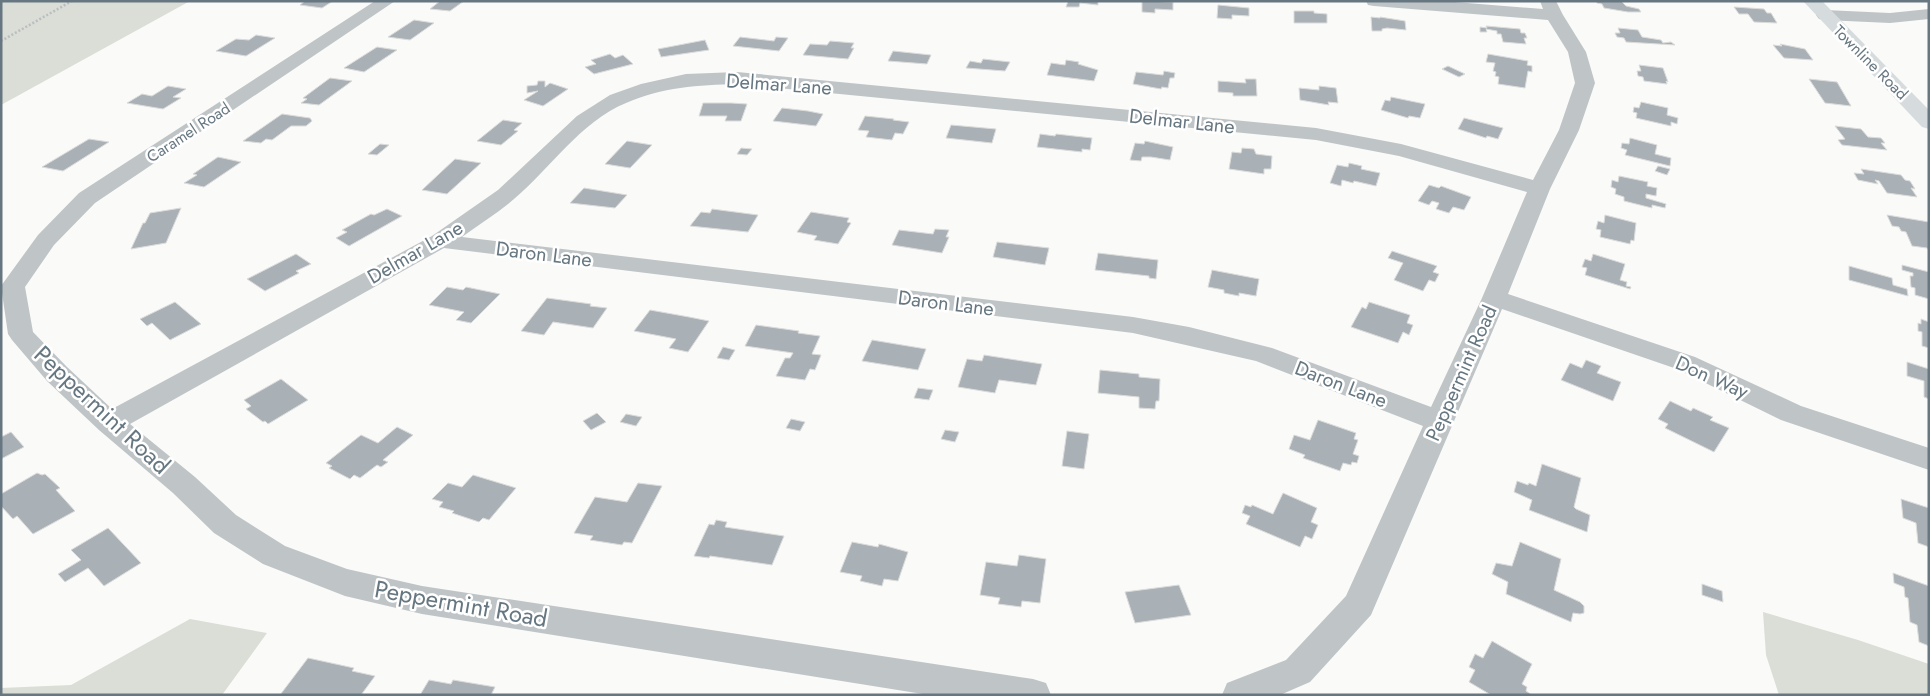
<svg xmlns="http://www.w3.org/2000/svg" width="1930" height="696" font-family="Jost,sans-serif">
<rect width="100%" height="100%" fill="#fafaf8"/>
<g fill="#daded7">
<path d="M1,1H190L1,105Z"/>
<path d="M1763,612L1858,640L1929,664V695H1779L1766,655Z"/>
<path d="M190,619L267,633L222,695H1V688L71,685Z"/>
</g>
<g fill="#a9b1b7" stroke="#dcdcda">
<path d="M305,1H333L322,8L300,5Z"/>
<path d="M440,1H464L450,11L430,9Z"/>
<path d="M1068,1H1098V5L1080,3L1079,7H1066Z"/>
<path d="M1142,1L1173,2V10L1155,9V13L1142,12Z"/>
<path d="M1596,1H1621L1626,6L1639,9L1641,12H1628L1604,8L1602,4L1597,3Z"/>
<path d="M1218,5L1249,8V16L1232,15V19L1217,18Z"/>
<path d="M1734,7L1764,9L1767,13H1771L1777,23L1754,22L1748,14H1739Z"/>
<path d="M1294,11H1314V13L1327,14V23H1294Z"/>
<path d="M1371,17L1380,18V17L1405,21L1406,30L1387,28L1382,29V31H1372Z"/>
<path d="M414,20L434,23L410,40L388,37Z"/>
<path d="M1486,26L1520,29L1521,33H1525L1527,38H1524L1526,44L1503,42L1501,34H1497V31L1486,29L1487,32H1480V27L1487,28Z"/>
<path d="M1618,28L1638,30L1642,37L1661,40L1663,43L1671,42L1675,45L1626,42L1624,38L1617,37L1615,33H1620Z"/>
<path d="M256,35L275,38L246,56L216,51L236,39L249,40Z"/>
<path d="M740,37L774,41L776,37L788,38L779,51L733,46Z"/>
<path d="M705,40L709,50L661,57L658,49Z"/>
<path d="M830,41L854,43L851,48H854L848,59L803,55L810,44L827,45Z"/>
<path d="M1780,44L1805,49L1813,60L1784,58L1773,45L1782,46Z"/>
<path d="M377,47L397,50L364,72L344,68Z"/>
<path d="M893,51L931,55L927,64L888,61Z"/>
<path d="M610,54L615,58L623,55L633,64L594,74L585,67L596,64L591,60Z"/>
<path d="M1488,54L1528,61L1527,65L1532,66V72L1528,71L1525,88L1498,84L1499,77L1495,76L1496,72L1493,71L1495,63L1486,62Z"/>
<path d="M983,59L1010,62L1005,71L966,68L970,61L981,63Z"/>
<path d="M1066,60L1079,62L1078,64L1098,70L1094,81L1047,75L1051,63L1065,65Z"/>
<path d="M1639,65L1663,68L1668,82L1666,81L1667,84L1644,81L1643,77L1638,76L1637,71H1641Z"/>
<path d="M1448,66L1465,74L1459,77L1442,69Z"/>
<path d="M1164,71L1175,73L1174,78H1170L1168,88L1162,87L1161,89L1133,84L1136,72L1163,75Z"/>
<path d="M330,78L352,81L319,105L301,103L307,99L303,98Z"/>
<path d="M1245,79H1256L1257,96H1233V93L1218,92V81L1246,83Z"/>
<path d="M1809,79L1837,82L1851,106L1825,103Z"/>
<path d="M538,81H545V87L550,83L568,89L543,106L524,100L538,91L527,93V86L537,85Z"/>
<path d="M168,86L186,89L173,97L181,98L163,109L127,103L142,94L152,96Z"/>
<path d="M1319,86L1336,88L1338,103L1328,102L1329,105L1300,100L1299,88L1319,90Z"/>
<path d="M1391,97L1425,104L1420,118L1409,116L1408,118L1381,110L1385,100L1390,101Z"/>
<path d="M1641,102L1668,108L1667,115L1678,118L1677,124L1671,122V126L1636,118L1637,113L1633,112L1634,107L1639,108Z"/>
<path d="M703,103H731L747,104L741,121H725L727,116H699Z"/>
<path d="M782,108L808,111L823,114L816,126L773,121Z"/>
<path d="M282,114L310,118L312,121L306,126H291L272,140L266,139L261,143L243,141Z"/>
<path d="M865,116L894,119L893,120L909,122L903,134L895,133L892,140L866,137L869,131L858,130Z"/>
<path d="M1464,118L1503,128L1498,139L1487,136L1486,138L1458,129Z"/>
<path d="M503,120L522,123L514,130L518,131L501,145L477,141Z"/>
<path d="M951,125L996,129L992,143L946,138Z"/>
<path d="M1835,126L1861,129L1868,137L1881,138L1885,143H1881L1887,150L1842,145L1838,140L1845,139Z"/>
<path d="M1040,134L1055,136L1056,134L1092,138L1090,150L1082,149V152L1037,147Z"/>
<path d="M1630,138L1657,145L1655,154L1671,158L1670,166L1625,155L1627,150L1621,148L1622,143L1629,144Z"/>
<path d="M89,139L109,142L63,171L42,167Z"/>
<path d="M627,141L652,145L630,168L605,164Z"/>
<path d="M1145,141L1173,147L1170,160L1151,157H1142L1141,161L1130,160L1135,143L1144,144Z"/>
<path d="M380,144L389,145L377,155L368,154Z"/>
<path d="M741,148L752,149L747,155L737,154Z"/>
<path d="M1242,148L1254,149L1256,154L1272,156L1271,169H1264V174L1229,169L1232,152L1241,153Z"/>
<path d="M218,157L241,162L204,187L184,183L197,175L193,174Z"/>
<path d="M455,159L481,163L447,194L422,190Z"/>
<path d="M1349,163L1362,166L1361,169L1380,173L1376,186L1354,181L1353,183L1342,180L1341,186L1330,183L1337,165L1348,167Z"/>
<path d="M1658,166L1670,169L1667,175L1655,171Z"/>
<path d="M1861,169L1901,175L1905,180L1910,181L1915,189L1911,188L1917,197L1887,193L1879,181L1875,180L1878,184L1858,180L1854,173L1864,174Z"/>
<path d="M1619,176L1648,182L1647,186L1657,188L1656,196L1646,194V198L1666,204L1665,208L1652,205V208L1624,201V197L1615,194L1616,189L1611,187L1612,180L1618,182Z"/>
<path d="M1429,185L1439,188L1441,186L1471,197L1464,210L1453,207L1449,213L1436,209L1439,203L1432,201L1429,205L1418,201Z"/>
<path d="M584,188L627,195L615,208L570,203Z"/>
<path d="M181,208L166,243L131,249L143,223H145L150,213Z"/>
<path d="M387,209L402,216L349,246L336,238L347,232L342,230L371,214L374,215Z"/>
<path d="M712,209L758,215L748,232L690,226L701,212L710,213Z"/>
<path d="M811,212L849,218L847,222L851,223L838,244L814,240L817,236L797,232Z"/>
<path d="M1605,215L1636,223L1634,241L1631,240L1630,244L1600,237L1601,230L1596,229L1598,221L1604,223Z"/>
<path d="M1887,215L1929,222V251L1927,248L1912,246L1906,232L1901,231L1899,227L1892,226Z"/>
<path d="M935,229L949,230L946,237H949L942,253L892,245L899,230L933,234Z"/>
<path d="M997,242L1049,248L1045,265L993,257Z"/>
<path d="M1392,251L1437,266L1433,272L1439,274L1435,282L1429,280L1423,291L1394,280L1403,263L1388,258Z"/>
<path d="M1098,253L1158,260L1156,279L1149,278V276L1095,270Z"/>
<path d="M296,254L311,264L296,271L299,273L265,291L247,279Z"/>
<path d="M1593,254L1625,264L1620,280L1627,282L1626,286L1631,287L1630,289L1585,275L1587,268L1582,267L1585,259L1591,261Z"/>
<path d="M1902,265L1929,272V299L1915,295V288L1911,287L1910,276H1913V273L1902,270Z"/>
<path d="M1849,266L1892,278L1893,285L1907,289L1908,296L1849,280Z"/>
<path d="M1212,270L1259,279L1256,296L1239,293V296L1224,293V290L1208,287Z"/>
<path d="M447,287L463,290L466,287L500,294L471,323L456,320L464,312L429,305Z"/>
<path d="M547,298L591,304L590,306L607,308L593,328L553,322L544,335L521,331Z"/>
<path d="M175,302L201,324L170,340L152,323L147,326L140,319Z"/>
<path d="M1369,302L1410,315L1407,323L1413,325L1409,335L1403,332L1398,343L1351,327L1362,307L1366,309Z"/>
<path d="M650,310L689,317L709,321L688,352L669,348L676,339L634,331Z"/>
<path d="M1921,319L1929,322V348L1922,346V332L1918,331V323L1921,324Z"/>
<path d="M756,325L799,331L798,333L820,336L812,354L821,355L815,370L810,369L805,380L776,376L785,358H790L793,353L745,346Z"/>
<path d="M872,340L926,349L918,370L862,361Z"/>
<path d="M723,347L735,350L729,360L717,358Z"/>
<path d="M984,355L1042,364L1036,385L999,380L995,393L958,387L967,359L982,361Z"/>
<path d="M1586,360L1601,366L1597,373L1621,382L1613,401L1561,380L1570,363L1582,368Z"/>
<path d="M1907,362L1929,369V399L1924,397V381L1907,376Z"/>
<path d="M1100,370L1139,374V377L1160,379L1159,401H1156L1155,409L1139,408V397L1098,393Z"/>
<path d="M281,379L308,400L268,424L265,421L263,422L246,409L251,406L244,400Z"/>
<path d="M918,388L933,390L929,400L914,398Z"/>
<path d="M1670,401L1691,411L1693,408L1713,417L1710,420L1729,428L1714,452L1665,428L1668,424L1658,419Z"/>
<path d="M597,413L606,422L591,430L583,421Z"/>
<path d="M626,414L642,417L636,426L620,422Z"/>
<path d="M791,419L805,422L800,431L786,428Z"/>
<path d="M1318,420L1356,433L1354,439L1358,440L1353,454L1359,456L1357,463L1352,462L1351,465L1343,463L1340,471L1303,458L1305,455L1289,449L1294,435L1310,440Z"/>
<path d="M397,427L413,435L383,460L388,462L381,467L377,465L360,478L354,475L350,479L329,468L332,466L326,463L361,435L378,443Z"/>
<path d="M945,430L959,432L955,442L941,439Z"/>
<path d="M1067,431L1089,434L1084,469L1062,466Z"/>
<path d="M11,432L24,447L1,459V437Z"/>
<path d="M1542,464L1581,478L1574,507L1576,509L1590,515L1587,532L1529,510L1532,500L1514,492L1517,481L1528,485L1529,483L1536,486Z"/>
<path d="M37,473L42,475L45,474L60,488L56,490L75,511L33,534L17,516L13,519L1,506V494Z"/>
<path d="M473,475L516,488L489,520L483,518L479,522L452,513L454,511L439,507L443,502L432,499L448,483L462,487Z"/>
<path d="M638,483L662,486L632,543L624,542L622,545L590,540L593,536L574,533L595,497L627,502Z"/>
<path d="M1283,493L1317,508L1311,522L1318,525L1312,539L1305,536L1300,547L1246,524L1250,516L1242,513L1245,505L1251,507L1252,505L1273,514Z"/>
<path d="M1901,499L1929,508V547L1918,543L1916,523L1903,518Z"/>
<path d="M716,520L727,522L725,527L784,536L772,565L710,556L709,558L694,556L709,524L714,525Z"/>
<path d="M108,528L141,563L104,586L88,568L65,582L58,574L81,560L71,550Z"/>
<path d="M852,542L878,547L879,544L908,552L898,581L884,579L882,586L860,581L862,576L840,572Z"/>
<path d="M1520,542L1561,559L1554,590L1580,602L1584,606V613L1580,614L1573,613L1571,622L1506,594L1508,582L1492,574L1496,563L1512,566Z"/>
<path d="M1019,555L1046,559L1040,603L1022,601L1021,607L998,604L1000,598L980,595L986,562L1017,566Z"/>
<path d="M1893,573L1929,586V646L1919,642L1917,625L1910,622L1908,598L1905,597L1904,587L1894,583Z"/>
<path d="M1702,584L1722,591L1723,602L1702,595Z"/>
<path d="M1179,585L1191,615L1135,623L1125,592Z"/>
<path d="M1492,641L1532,664L1522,684L1527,687L1526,691L1532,695H1491L1469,682L1475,670L1469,667L1475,654L1483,658Z"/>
<path d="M308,658L354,668L352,671L375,676L361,695H280Z"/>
<path d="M429,680L451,684L453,680L495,687L491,695H420Z"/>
</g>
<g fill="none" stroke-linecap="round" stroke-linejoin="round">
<path stroke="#babec0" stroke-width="2.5" stroke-dasharray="2 2" stroke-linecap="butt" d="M1,41L72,1"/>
<g fill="#bfc4c7" fill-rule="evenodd">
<path d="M375,1H395L95,203L54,245L25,287L33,332L67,367L112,409L432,236L498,190L577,116L610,95L641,84L686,74L737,72L1316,128L1401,144L1533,180L1559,130L1575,83L1568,52L1548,20L1374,6L1368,5L1366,1H1442L1543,9L1540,1H1556L1563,15L1586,52L1595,83L1579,130L1550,189L1508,294L1695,357L1801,406L1929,448V470L1781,420L1677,369L1502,309L1371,615L1310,682L1280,695H1222L1227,683L1286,660L1346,596L1423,426L1256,361L1133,333L444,248L130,424L195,477L236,515L285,546L347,569L422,586L1033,679L1046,683L1051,695H929L422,614L345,596L263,564L214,533L173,493L99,430L47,381L12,340L8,334L1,286L38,235L79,193ZM737,84L1316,140L1399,156L1527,192L1482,298L1431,407L1272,348L1189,327L1133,317L462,237C479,224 498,213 514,199C551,168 580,122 626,103C662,87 698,85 737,84Z"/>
<path d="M1929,9V19L1890,23L1825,20L1819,19L1816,15L1819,11L1825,10L1890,13Z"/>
</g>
<path fill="#d6dcde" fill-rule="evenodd" d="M1803,1H1822L1929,110V129L1922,127Z"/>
</g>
<g text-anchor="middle" stroke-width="5" stroke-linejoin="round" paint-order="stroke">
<g font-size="16" fill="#667781" stroke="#fff">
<text transform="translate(1871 62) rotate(45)" y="6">Townline Road</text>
<text transform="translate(188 132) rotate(-33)" y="6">Caramel Road</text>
</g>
<g font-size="20" fill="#667781" stroke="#fff">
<text transform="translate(779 84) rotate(4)" y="7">Delmar Lane</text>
<text transform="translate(1182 121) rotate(6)" y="7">Delmar Lane</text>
<text transform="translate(415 252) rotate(-30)" y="7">Delmar Lane</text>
<text transform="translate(544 254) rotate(7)" y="7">Daron Lane</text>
<text transform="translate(946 303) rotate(7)" y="7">Daron Lane</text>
<text transform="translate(1461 373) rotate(-66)" y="7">Peppermint Road</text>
<text transform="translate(1712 377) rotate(24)" y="7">Don Way</text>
<text transform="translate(1341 384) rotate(21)" y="7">Daron Lane</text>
</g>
<g font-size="24" fill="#667781" stroke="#fff">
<text transform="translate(102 410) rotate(43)" y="8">Peppermint Road</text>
<text transform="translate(461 604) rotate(10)" y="8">Peppermint Road</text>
</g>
</g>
<rect width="1930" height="696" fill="none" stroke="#667781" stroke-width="5"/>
</svg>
